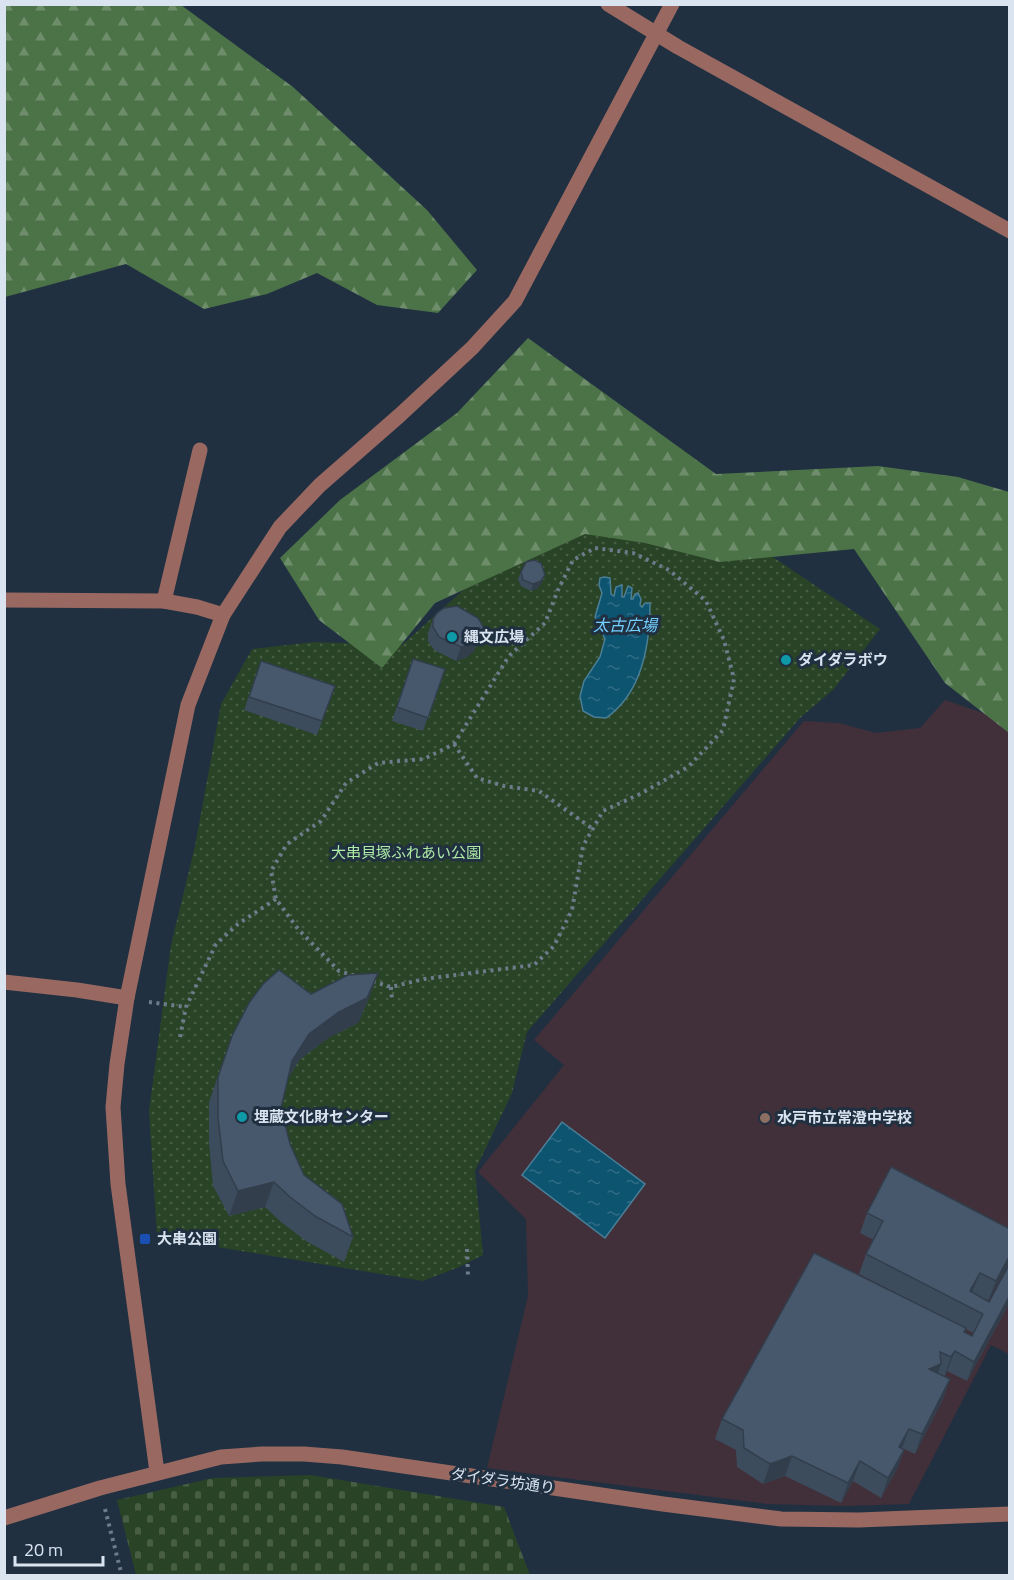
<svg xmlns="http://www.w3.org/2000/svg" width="1014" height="1580" font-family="'Titillium Web','Noto Sans JP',sans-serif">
<defs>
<pattern id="grass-dots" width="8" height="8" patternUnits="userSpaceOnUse" patternTransform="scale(1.5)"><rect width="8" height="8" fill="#284325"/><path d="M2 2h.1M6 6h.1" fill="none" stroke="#475e45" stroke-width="1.8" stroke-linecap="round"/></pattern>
<pattern id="forest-firs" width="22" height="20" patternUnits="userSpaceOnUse" patternTransform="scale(1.5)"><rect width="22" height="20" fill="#4c7347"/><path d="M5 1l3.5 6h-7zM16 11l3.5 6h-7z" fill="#6e8d6b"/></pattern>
<pattern id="cemetery-stones" width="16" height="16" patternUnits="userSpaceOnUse" patternTransform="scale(1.5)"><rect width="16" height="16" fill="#284325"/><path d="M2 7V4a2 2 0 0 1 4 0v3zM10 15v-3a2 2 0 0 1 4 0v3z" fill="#475e45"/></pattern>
<pattern id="water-ripples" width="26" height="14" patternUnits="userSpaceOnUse" patternTransform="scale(1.5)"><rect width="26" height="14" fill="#0d5471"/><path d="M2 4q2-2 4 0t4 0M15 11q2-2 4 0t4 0" fill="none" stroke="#306c86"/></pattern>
</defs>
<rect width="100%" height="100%" fill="#203041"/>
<path fill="#41303a" d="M945,700L992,716L1009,731V1354L991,1345L909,1504L844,1506L767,1504L487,1468L528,1296L526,1219L478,1172L564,1065L534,1040L804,721L839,723L876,733L920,728Z"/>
<path fill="url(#grass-dots)" d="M633,463L880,629L834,689L800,718L527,1032L512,1093L475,1171L483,1255L459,1267L423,1281L157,1237L149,1111L171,945L195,846L221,704L252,649L314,642L402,645L501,556Z"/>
<g fill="url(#forest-firs)">
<path d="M5,4L181,5L293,87L427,210L477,270L438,313L377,305L317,273L267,294L204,309L126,264L5,297Z"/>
<path d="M528,338L716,474L878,466L958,477L1009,492V733L945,683L854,549L720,562L645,543L585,534L435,603L382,668L319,620L280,558L340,500L457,413Z"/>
</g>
<path fill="url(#cemetery-stones)" d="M311,1475L504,1507L530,1575H136L117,1500L213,1478Z"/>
<g fill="url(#water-ripples)" stroke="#4a7f97" stroke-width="1.5">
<path d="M604,577L610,578L611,594L614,596L616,587L622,585V597H624L628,586L632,588L631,599H633L635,594L638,593L641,599L640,605L642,607L645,603H650C650,645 642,693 606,718L594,717L583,711L580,696L584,681L600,657L605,639L595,617L602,593L599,585L600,578Z"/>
<path d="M562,1122L645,1184L605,1238L522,1175Z"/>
</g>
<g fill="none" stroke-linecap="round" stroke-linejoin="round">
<g stroke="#6d7b8a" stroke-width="4" stroke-dasharray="3 4.5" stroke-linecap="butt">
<path d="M595,548L633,553L669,570L706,601L724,640L734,679L723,730L688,767L640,794L603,811L583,846L572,910L554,946L534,965L424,979L391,987L339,971L298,929L276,899L271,871L287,844L321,821L346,783L378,763L424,759L454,744L509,656L545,623L558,590L573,560Z"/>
<path d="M454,744L477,778L504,786L539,791L593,829"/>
<path d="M391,987L392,1000"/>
<path d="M149,1002L186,1007"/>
<path d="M180,1037L186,1007L216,944L238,924L276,899"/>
<path d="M467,1249L468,1276"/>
<path d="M105,1509L122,1576"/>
</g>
<g stroke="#996961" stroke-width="15">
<path d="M608,4L678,47L1010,231"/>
<path d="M4,600L164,601L197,607L223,615"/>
<path d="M164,601L200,450"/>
<path d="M4,982L77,990L127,998"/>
<path d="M157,1472L118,1184L113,1107L117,1064L127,998L188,705L223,615L280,527L320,485L400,415L472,348L515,301L672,4"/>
<path d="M4,1518L100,1488L221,1457L262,1454H304L342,1457L663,1504L781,1519L859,1520L1010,1514"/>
</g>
</g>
<g fill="#3d4c5d" fill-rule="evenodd">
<path d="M521,572L542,582L538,588L531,591L521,586L518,579Z"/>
<path d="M433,619L484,628L474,651L467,657L456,661L434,650L428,641V633Z"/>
<path d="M413,659L445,669L423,731L392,721Z"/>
<path d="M261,661L335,686L317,735L244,710Z"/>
<path d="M378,973L369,998L358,1023L330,1037L300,1059L288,1078L281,1108L290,1144L304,1175L353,1237L344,1262L306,1241L281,1222L265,1207L229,1216L213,1186L209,1143V1102L232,1036L311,994Z"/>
<path d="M867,1213L1010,1261L988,1301L972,1293L989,1302L1010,1263V1302L967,1381L947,1371L945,1376L950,1379L943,1399L915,1454L902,1448L904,1450L897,1469L881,1498L853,1481L841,1503L785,1476L763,1484L737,1467L736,1450L715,1439L722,1419L908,1299L859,1274L866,1254L874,1240L860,1233ZM966,1329L973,1333L972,1336L965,1332Z"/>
</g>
<g fill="#323e4c">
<path d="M545,575L542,582L538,588L531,591L533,584Z"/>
<path d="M484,628L474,651L467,657L456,661L461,647Z"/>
<path d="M378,973L369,998L358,1023L330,1037L300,1059L283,1086L292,1061L309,1034Z"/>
<path d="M274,1182L265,1207L229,1216L238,1191Z"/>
<path d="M1010,1255V1261L988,1301L996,1281Z"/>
<path d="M980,1273L972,1292L965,1305L970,1291Z"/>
<path d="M1010,1295V1302L967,1381L974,1362Z"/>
<path d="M955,1351L947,1371L944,1377L951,1357Z"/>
<path d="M941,1364L934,1384L929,1369Z"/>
<path d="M950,1379L943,1399L915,1454L922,1434Z"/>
<path d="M909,1429L902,1448L899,1447Z"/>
<path d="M904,1450L897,1469L881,1498L888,1478Z"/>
<path d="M792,1456L785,1476L763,1484L770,1464Z"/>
<path d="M860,1461L853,1481L841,1503L848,1483Z"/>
</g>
<g fill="#47586c" stroke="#323e4c" stroke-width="1.5">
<path d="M534,560L541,563L545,575L541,581L533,584L523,580L521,572L526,562Z"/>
<path d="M457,606L478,618L484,628L479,638L472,644L461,647L439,637L433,627V619L437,613L444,608Z"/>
<path d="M413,659L445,669L428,718L397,707Z"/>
<path d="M261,661L335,686L322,721L249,697Z"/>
<path d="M279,970L311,994L348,975L378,973L367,998L339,1012L309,1034L292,1061L281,1108L290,1144L304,1175L342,1204L353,1237L315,1216L290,1197L274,1182L238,1191L223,1161L218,1118V1077L232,1036L249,1003L263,984Z"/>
<path d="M891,1167L1010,1229V1255L996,1281L980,1273L970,1291L989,1302L1010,1263V1295L974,1362L955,1351L951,1357L940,1352L941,1364L929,1369L950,1379L922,1434L909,1429L899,1447L904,1450L888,1478L860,1461L848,1483L792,1456L770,1464L744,1448L743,1430L722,1419L814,1253L966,1328L964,1332L972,1336L983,1314L866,1254L883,1221L867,1213Z"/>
</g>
<g fill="#0f9aa8" stroke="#203041" stroke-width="2">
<circle cx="452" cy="637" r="6"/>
<circle cx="786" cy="660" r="6"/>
<circle cx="242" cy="1117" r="6"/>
</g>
<circle fill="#8d6e63" stroke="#203041" stroke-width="2" cx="765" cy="1118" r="6"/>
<rect fill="#1a4fb4" stroke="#203041" stroke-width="2" x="139" y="1233" width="12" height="12" rx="3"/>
<g text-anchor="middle" stroke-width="6" stroke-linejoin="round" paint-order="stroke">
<g font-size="15" font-weight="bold" fill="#dae4f0" stroke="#203041" text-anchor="start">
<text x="464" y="642">縄文広場</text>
<text x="798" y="665">ダイダラボウ</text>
<text x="254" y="1122">埋蔵文化財センター</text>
<text x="777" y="1123">水戸市立常澄中学校</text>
<text x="157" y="1244">大串公園</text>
</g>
<g font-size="15" fill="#aeeba6" stroke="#203041">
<text x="406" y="858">大串貝塚ふれあい公園</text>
</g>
<g font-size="15" fill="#dae4f0" stroke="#203041">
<text transform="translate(503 1481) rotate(8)" y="5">ダイダラ坊通り</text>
</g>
<g font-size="16" font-style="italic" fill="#73cffe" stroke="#203041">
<text x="625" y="631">太古広場</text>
</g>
</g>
<rect width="1014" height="1580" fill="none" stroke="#dae4f0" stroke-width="12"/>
<path d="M15 1556v9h88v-9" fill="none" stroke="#dae4f0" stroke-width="3"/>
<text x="24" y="1556" font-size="18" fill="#dae4f0" stroke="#203041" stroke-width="4.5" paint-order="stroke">20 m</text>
</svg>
